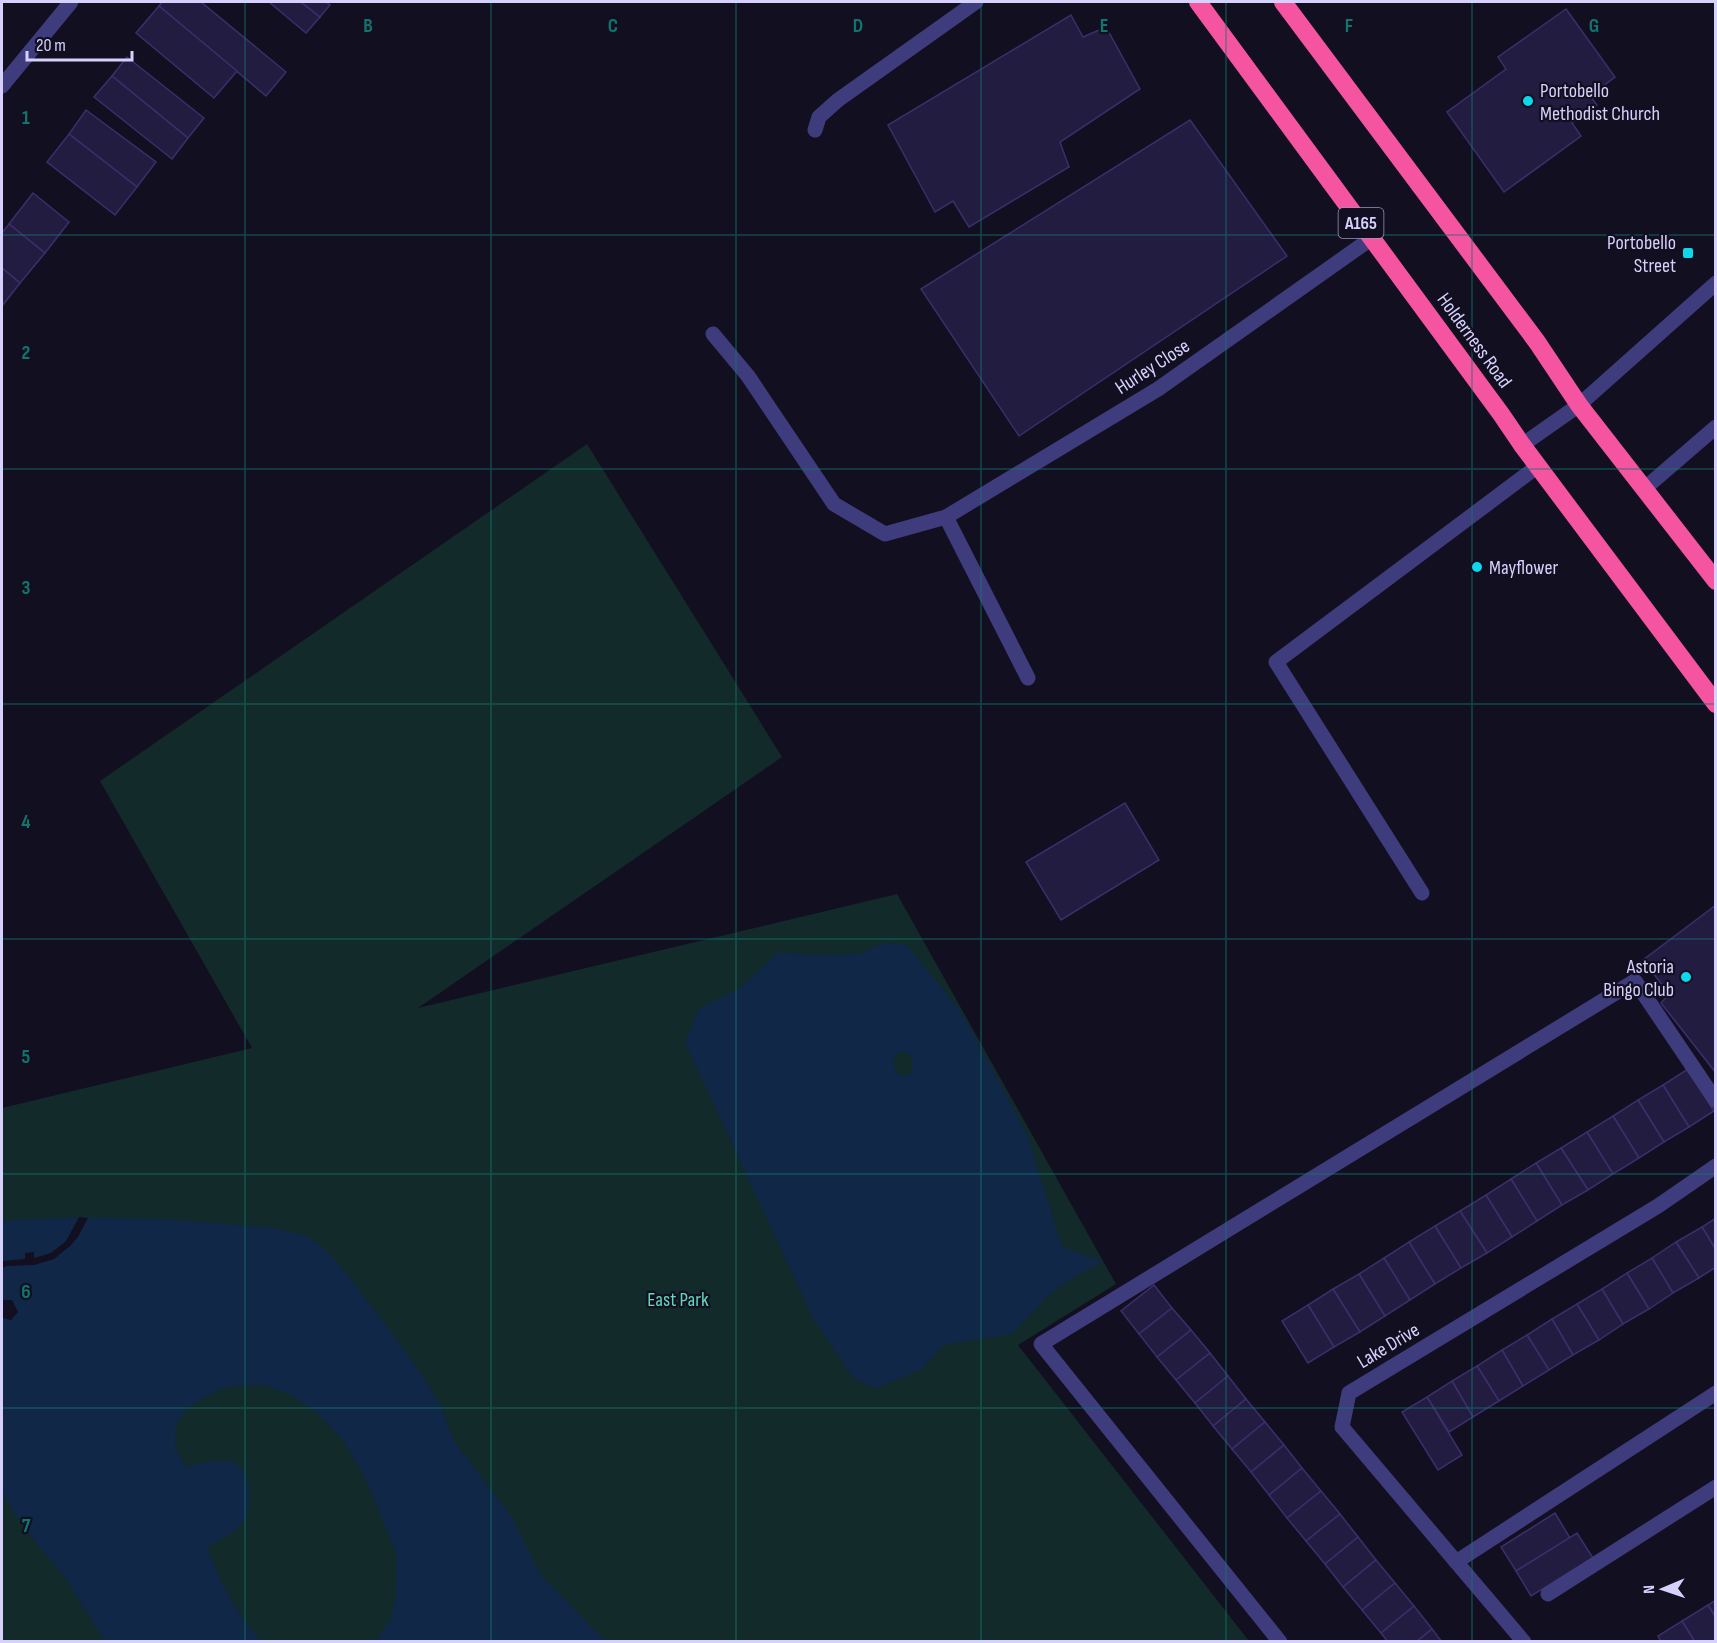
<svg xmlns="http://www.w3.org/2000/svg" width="1717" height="1643" font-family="'Sofia Sans Condensed',sans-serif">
<rect width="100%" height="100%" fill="#120f21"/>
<path fill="#122a2a" d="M587,444L782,757L418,1008L897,894L1116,1284L1018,1345L1249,1641H2V1108L252,1048L100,781Z"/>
<g fill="#112747" fill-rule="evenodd">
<path d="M882,943L907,945L961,1012L1027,1134L1062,1247L1103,1261L1055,1289L1011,1334L943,1345L921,1370L876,1388L854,1379L813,1318L685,1042L699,1009L739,989L778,952L811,955L860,954ZM903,1051L911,1056L913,1065L909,1076C896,1078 890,1064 896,1054Z"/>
<path d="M79,1217L166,1219L275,1228L309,1237L328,1252L344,1270L403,1348L424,1378L440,1405L454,1441L512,1518L540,1574L605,1641H376L392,1616L396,1592V1553L365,1477L343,1440L317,1413L288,1393L265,1385L234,1386L219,1389L187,1408L176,1424L175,1446L186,1467L209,1461H233L245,1473L250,1494L247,1517L235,1531L207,1547C219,1581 237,1615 261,1641H105L64,1576L34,1540L12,1510L2,1492V1223L11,1220Z"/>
</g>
<g fill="#120f21">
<path d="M79,1217L88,1218L78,1237L70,1246L54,1259L34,1265L7,1266L2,1268V1261L25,1259V1253L34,1252V1258L51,1253L66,1241Z"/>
<path d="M2,1300H12L18,1312L11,1320L2,1318Z"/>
</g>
<g fill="#231c41" stroke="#3b2f6b" stroke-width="1.5">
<path d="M162,2H201L286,72L266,96L159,6Z"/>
<path d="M269,2H301L320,17L306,33Z"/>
<path d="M301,2H326L330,5L320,17Z"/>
<path d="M159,6L237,71L214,98L136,33Z"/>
<path d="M1566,9L1615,77L1590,96L1597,105L1572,123L1581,136L1504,192L1447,112L1506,69L1498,57Z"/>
<path d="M1071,15L1083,37L1106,27L1140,89L1060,142L1069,167L969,227L953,201L935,212L888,125Z"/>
<path d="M127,57L204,118L188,138L112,76Z"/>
<path d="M112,76L188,138L172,159L94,97Z"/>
<path d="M86,110L156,162L137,187L69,134Z"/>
<path d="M1190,120L1287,256L1019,436L921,289Z"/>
<path d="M69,134L137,187L115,215L47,162Z"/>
<path d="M33,193L69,222L45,253L9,224Z"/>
<path d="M9,224L45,253L20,283L2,268V233Z"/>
<path d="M2,268L20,283L2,306Z"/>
<path d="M1125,803L1159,860L1061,920L1026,862Z"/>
<path d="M1716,905V1073L1661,1003L1669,994L1643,960Z"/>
<path d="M1688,1069L1714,1111L1689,1127L1663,1085Z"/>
<path d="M1663,1085L1689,1127L1664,1142L1638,1100Z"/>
<path d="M1638,1100L1664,1142L1639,1158L1613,1116Z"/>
<path d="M1613,1116L1639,1158L1613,1174L1587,1132Z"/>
<path d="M1587,1132L1613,1174L1588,1190L1561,1148Z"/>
<path d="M1561,1148L1588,1190L1562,1205L1536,1163Z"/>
<path d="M1536,1163L1562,1205L1537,1221L1511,1179Z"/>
<path d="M1511,1179L1537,1221L1512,1237L1486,1195Z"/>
<path d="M1486,1195L1512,1237L1487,1253L1460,1211Z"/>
<path d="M1460,1211L1487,1253L1461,1268L1435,1226Z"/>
<path d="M1716,1218V1250L1702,1227Z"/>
<path d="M1435,1226L1461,1268L1435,1284L1409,1242Z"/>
<path d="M1702,1227L1716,1250V1267L1699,1278L1676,1242Z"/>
<path d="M1409,1242L1435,1284L1410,1300L1384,1258Z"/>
<path d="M1676,1242L1699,1278L1673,1293L1652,1258Z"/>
<path d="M1384,1258L1410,1300L1385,1316L1359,1274Z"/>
<path d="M1652,1258L1673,1293L1649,1309L1627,1273Z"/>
<path d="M1627,1273L1649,1309L1623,1324L1602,1289Z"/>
<path d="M1359,1274L1385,1316L1360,1332L1333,1289Z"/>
<path d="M1154,1285L1172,1308L1139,1334L1121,1311Z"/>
<path d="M1333,1289L1360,1332L1334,1347L1308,1305Z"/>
<path d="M1602,1289L1623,1324L1599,1340L1577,1304Z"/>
<path d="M1577,1304L1599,1340L1573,1355L1552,1319Z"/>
<path d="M1308,1305L1334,1347L1308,1363L1282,1321Z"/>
<path d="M1172,1308L1191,1330L1157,1357L1139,1334Z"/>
<path d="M1552,1319L1573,1355L1549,1370L1527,1335Z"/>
<path d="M1191,1330L1210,1353L1176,1380L1157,1357Z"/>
<path d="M1527,1335L1549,1370L1523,1386L1502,1350Z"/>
<path d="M1502,1350L1523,1386L1499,1401L1477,1366Z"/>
<path d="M1210,1353L1228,1376L1195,1403L1176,1380Z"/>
<path d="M1477,1366L1499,1401L1473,1417L1452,1381Z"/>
<path d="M1228,1376L1246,1399L1213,1426L1195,1403Z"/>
<path d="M1452,1381L1473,1417L1449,1432L1427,1397Z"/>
<path d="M1427,1397L1462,1455L1438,1470L1402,1412Z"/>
<path d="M1246,1399L1265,1422L1232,1449L1213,1426Z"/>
<path d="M1265,1422L1284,1445L1251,1472L1232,1449Z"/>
<path d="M1284,1445L1302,1468L1269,1495L1251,1472Z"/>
<path d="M1302,1468L1321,1491L1287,1518L1269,1495Z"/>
<path d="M1321,1491L1340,1514L1306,1541L1287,1518Z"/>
<path d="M1555,1513L1570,1538L1516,1571L1501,1547Z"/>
<path d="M1340,1514L1358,1537L1325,1564L1306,1541Z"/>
<path d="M1577,1533L1593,1558L1531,1596L1516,1571Z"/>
<path d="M1358,1537L1376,1560L1343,1587L1325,1564Z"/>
<path d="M1376,1560L1395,1583L1362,1610L1343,1587Z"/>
<path d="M1395,1583L1414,1606L1381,1633L1362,1610Z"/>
<path d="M1716,1600V1618L1708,1605Z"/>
<path d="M1708,1605L1716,1618V1642H1695L1682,1621Z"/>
<path d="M1414,1606L1432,1629L1416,1642H1388L1381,1633Z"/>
<path d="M1682,1621L1695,1642H1661L1658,1636Z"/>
<path d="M1432,1629L1442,1642H1416Z"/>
</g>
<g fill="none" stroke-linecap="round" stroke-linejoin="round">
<g stroke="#3f3c7d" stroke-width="15">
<path d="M2,86L71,2"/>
<path d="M815,130L819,117L838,100L976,2"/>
<path d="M713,334L748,376L834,504L885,534L946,517L1158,389L1372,238"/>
<path d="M1522,445L1579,405L1716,283"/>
<path d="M1644,489L1716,427"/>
<path d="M946,517L1028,678"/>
<path d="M1422,893L1276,662L1538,466"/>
<path d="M1456,1562L1716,1393"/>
<path d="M1548,1594L1716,1487"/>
<path d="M1280,1642L1041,1344L1635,981L1716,1101"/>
<path d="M1524,1642L1342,1427L1349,1393L1658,1206L1716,1166"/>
</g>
<g stroke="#f554a1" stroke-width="18">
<path d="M1198,2L1501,414L1522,445L1716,704"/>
<path d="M1283,2L1537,342L1579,405L1716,581"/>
</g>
</g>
<path fill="none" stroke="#0f766e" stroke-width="1.5" stroke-opacity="0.55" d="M245,2V1642M491,2V1642M736,2V1642M981,2V1642M1226,2V1642M1472,2V1642M2,235H1716M2,469H1716M2,704H1716M2,939H1716M2,1174H1716M2,1408H1716"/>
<g fill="#0ed6eb" stroke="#120f21" stroke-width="2">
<circle cx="1528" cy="101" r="6"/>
<rect x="1682" y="247" width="12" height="12" rx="3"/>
<circle cx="1477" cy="567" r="6"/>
<circle cx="1686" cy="977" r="6"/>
</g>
<g text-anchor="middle" stroke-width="4.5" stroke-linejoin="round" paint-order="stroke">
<rect fill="#120f21" stroke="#9b97ba" stroke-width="1.5" x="1338.5" y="208" width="45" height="30" rx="4.5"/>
<g font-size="18" font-weight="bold" fill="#d6d1fc">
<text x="1361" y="229">A165</text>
</g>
<g font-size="20" fill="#d6d1fc" stroke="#120f21" text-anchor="start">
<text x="1540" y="97">Portobello<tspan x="1540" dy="23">Methodist Church</tspan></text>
<text x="1676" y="249" text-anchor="end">Portobello<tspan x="1676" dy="23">Street</tspan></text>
<text x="1489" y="574">Mayflower</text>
<text x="1674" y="973" text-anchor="end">Astoria<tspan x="1674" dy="23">Bingo Club</tspan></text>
</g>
<g font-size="20" fill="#d6d1fc" stroke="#120f21">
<text transform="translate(1475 340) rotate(54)" y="7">Holderness Road</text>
<text transform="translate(1152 366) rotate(-33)" y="7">Hurley Close</text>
<text transform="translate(1388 1345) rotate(-31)" y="7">Lake Drive</text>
</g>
<g font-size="20" fill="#62d8ba" stroke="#120f21">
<text x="678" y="1306">East Park</text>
</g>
</g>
<g font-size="20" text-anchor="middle" font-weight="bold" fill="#0f766e" stroke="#120f21" stroke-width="4.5" stroke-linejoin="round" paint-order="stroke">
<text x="368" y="32">B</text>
<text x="613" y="32">C</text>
<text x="858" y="32">D</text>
<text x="1104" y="32">E</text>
<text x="1349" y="32">F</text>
<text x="1594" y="32">G</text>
<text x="26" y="124">1</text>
<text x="26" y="359">2</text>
<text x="26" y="594">3</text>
<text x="26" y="828">4</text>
<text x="26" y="1063">5</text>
<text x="26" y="1298">6</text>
<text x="26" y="1532">7</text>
</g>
<rect width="1717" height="1643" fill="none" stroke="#d6d1fc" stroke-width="6"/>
<g transform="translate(1663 1589) rotate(268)" stroke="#120f21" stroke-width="4.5" paint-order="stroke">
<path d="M0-4.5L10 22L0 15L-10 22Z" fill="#d6d1fc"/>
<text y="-9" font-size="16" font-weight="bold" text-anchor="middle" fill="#d6d1fc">N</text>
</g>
<path d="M27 51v9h105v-9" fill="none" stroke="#d6d1fc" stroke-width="3"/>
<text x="36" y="51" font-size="18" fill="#d6d1fc" stroke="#120f21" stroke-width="4.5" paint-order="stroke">20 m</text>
</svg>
